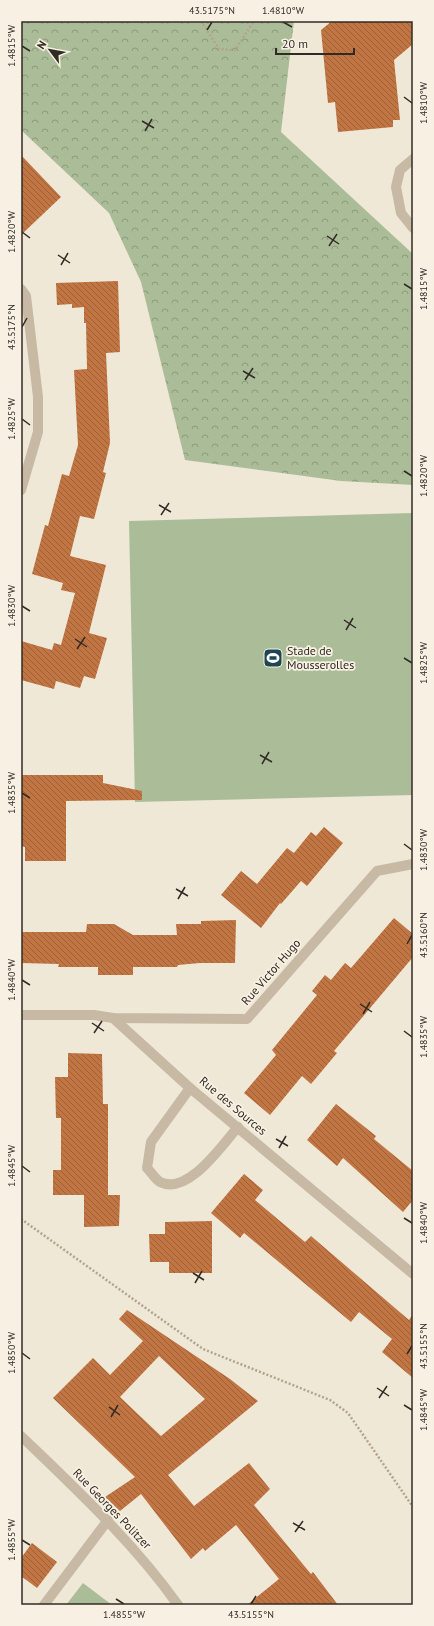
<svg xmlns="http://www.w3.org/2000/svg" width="434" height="1626" font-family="'PT Sans',sans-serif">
<defs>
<pattern id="forest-crowns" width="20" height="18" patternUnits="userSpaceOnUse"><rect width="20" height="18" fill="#abbd98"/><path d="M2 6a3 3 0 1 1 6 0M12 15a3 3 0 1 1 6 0" fill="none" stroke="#8c9a7c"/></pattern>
<pattern id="building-back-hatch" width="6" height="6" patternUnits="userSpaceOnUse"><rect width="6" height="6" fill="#c17543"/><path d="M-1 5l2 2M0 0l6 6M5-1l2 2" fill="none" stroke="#9d6038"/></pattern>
</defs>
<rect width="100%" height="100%" fill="#efe8d7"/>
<g fill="#abbd98">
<path d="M413,513V795L135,802L129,521Z"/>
<path d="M83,1583L112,1605H66Z"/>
</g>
<path fill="url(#forest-crowns)" d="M21,21H294L281,132L413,254V485L341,481L185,460L141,282L109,213L21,130Z"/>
<g fill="url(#building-back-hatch)" fill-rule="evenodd">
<path d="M332,21H413V44L394,60L400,120H393V127L338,132L335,102L328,103L321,30Z"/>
<path d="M21,155L61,197L21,235Z"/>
<path d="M118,281L120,352L106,353L110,443L103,472L106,473L94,519L80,516L70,556L106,565L89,633L107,638L95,679L84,676L80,688L56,681L54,689L21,680V641L52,650L54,643L61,645L75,593L61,590L63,583L32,574L45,525L48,526L62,474L69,476L78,445L74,370L87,369L86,323H84V307L72,308V304L57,305L56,283Z"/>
<path d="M21,775H103V783L142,791V800L66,801V861H25V847L21,846Z"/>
<path d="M324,827L343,843L307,886L301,881L281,904L280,903L261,928L221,895L241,871L257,884L287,848L294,853L311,832L316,836Z"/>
<path d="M394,918L413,934V957L334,1051L337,1053L311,1084L302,1076L270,1115L244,1093L276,1055L272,1050L317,995L312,991L325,975L331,980L345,963L351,968Z"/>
<path d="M236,920L235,963H200L178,965L177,967H133V975H98V967H58L59,964L21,963V932H86L87,924H114L133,935H177L176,924H201V921Z"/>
<path d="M68,1053L102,1054L103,1104H108V1195H120L119,1226L84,1227V1195H53V1170H61V1118H56L55,1077H68Z"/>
<path d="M336,1104L376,1136L374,1139L413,1171V1200L403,1212L343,1158L337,1166L307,1140Z"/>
<path d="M244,1174L263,1190L255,1200L305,1242L311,1236L409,1320L413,1314V1378L382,1352L392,1339L359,1312L351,1322L244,1233L240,1238L211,1213Z"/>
<path d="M212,1221V1273H169V1262H150L149,1234H165V1222Z"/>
<path d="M127,1310L230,1379L258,1401L168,1475L194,1506L249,1463L270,1489L254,1505L311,1574L313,1572L338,1605H247L279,1579L236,1525L205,1551L203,1548L191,1559L141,1494L120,1511L105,1497L135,1477L53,1398L93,1358L110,1375L143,1341L119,1319ZM159,1356L205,1399L161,1436L120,1397Z"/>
<path d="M32,1543L57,1562L37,1588L21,1576V1558Z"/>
</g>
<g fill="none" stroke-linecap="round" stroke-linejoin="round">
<g stroke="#b2a38e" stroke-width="2.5" stroke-dasharray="2 2" stroke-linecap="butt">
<path d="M201,21L219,49L235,50L254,21"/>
<path d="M21,1219L203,1349L330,1400L348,1413L413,1507"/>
</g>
<g stroke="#c7b9a4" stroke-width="10">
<path d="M413,159L400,170L396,187L401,213L413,228"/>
<path d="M21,289L26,296L38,397V432L21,490"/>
<path d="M21,1015H94L113,1018L247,1019L377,871L413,864"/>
<path d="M113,1018L190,1088L413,1274"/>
<path d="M190,1088L151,1142L147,1168C151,1172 155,1179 160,1182C188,1196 222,1145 238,1127"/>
<path d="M21,1436C77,1490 133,1542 178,1605"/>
<path d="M44,1605L108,1520"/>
</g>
</g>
<path fill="none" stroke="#322b25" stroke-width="1.5" d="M283,22L292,27M207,30L212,22M22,46L30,51M404,97L412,103M142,121L154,128M145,131L152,119M22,232L30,238M327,236L339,244M329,246L337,234M58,255L70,263M61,265L68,253M404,284L412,289M22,327L27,318M243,371L255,378M245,380L253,368M22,419L30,425M404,471L412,476M159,505L171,512M161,515L169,503M22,606L30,611M344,620L356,628M346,630L353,618M75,639L87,647M77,649L85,637M404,658L412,663M260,755L272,762M262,764L269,752M22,793L30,798M404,844L412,850M176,889L188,896M178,899L185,887M407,944L412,935M22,980L30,985M360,1004L372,1012M363,1014L370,1002M92,1023L104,1031M404,1031L412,1037M94,1033L102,1021M276,1139L288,1146M279,1148L286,1136M22,1166L30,1172M404,1218L412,1223M193,1273L204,1280M195,1283L202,1271M22,1353L30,1359M407,1354L412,1346M377,1388L389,1396M379,1398L387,1386M404,1405L412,1410M109,1407L120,1415M111,1417L118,1405M293,1523L305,1530M295,1532L303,1521M22,1540L30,1545M116,1599L124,1604M251,1604L256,1596"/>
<defs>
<g id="stadium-square" transform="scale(1)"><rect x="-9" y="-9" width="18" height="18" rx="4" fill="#1d4652" stroke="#f8f1e3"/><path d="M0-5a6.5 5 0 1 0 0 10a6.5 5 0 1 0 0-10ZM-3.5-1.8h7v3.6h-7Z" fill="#fff"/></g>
</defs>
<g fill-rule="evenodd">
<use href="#stadium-square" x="273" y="658"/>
</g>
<g text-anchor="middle" stroke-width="3.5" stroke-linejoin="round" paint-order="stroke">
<g font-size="12" fill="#322b25" stroke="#f8f1e3" text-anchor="start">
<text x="287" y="655">Stade de<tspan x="287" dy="14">Mousserolles</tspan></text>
</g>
<g font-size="12" fill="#322b25" stroke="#f8f1e3">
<text transform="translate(271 972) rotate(-49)" y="4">Rue Victor Hugo</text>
<text transform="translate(233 1106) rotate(40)" y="4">Rue des Sources</text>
<text transform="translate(112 1509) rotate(46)" y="4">Rue Georges Politzer</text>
</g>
</g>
<rect width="434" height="1626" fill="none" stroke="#f8f1e3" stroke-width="44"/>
<g transform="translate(50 50) rotate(302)" stroke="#f8f1e3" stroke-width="3" paint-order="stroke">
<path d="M0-3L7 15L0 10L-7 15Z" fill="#322b25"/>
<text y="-6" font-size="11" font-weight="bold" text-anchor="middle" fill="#322b25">N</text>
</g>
<path d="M276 48v6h78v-6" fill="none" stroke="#322b25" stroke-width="2"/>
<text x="282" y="48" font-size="12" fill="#322b25" stroke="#f8f1e3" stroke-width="3" paint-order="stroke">20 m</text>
<rect x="22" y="22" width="390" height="1582" fill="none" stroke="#322b25" stroke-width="1.5"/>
<g font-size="10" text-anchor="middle" fill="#322b25">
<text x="212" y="14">43.5175°N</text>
<text x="283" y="14">1.4810°W</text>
<text transform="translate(11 46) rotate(-90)" y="4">1.4815°W</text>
<text transform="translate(423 103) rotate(-90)" y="4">1.4810°W</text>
<text transform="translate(11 232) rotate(-90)" y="4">1.4820°W</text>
<text transform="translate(423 289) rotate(-90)" y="4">1.4815°W</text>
<text transform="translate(11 327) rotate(-90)" y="4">43.5175°N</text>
<text transform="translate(11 419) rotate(-90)" y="4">1.4825°W</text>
<text transform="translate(423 476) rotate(-90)" y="4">1.4820°W</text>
<text transform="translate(11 606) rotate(-90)" y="4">1.4830°W</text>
<text transform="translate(423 663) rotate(-90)" y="4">1.4825°W</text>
<text transform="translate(11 793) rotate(-90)" y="4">1.4835°W</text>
<text transform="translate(423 850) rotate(-90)" y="4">1.4830°W</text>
<text transform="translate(423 935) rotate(-90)" y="4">43.5160°N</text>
<text transform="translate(11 980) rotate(-90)" y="4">1.4840°W</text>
<text transform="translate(423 1037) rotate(-90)" y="4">1.4835°W</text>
<text transform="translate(11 1166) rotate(-90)" y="4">1.4845°W</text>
<text transform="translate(423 1223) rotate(-90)" y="4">1.4840°W</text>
<text transform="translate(423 1346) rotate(-90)" y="4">43.5155°N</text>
<text transform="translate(11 1353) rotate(-90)" y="4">1.4850°W</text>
<text transform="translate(423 1410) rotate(-90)" y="4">1.4845°W</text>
<text transform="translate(11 1540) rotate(-90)" y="4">1.4855°W</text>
<text x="124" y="1618">1.4855°W</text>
<text x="251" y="1618">43.5155°N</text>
</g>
</svg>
